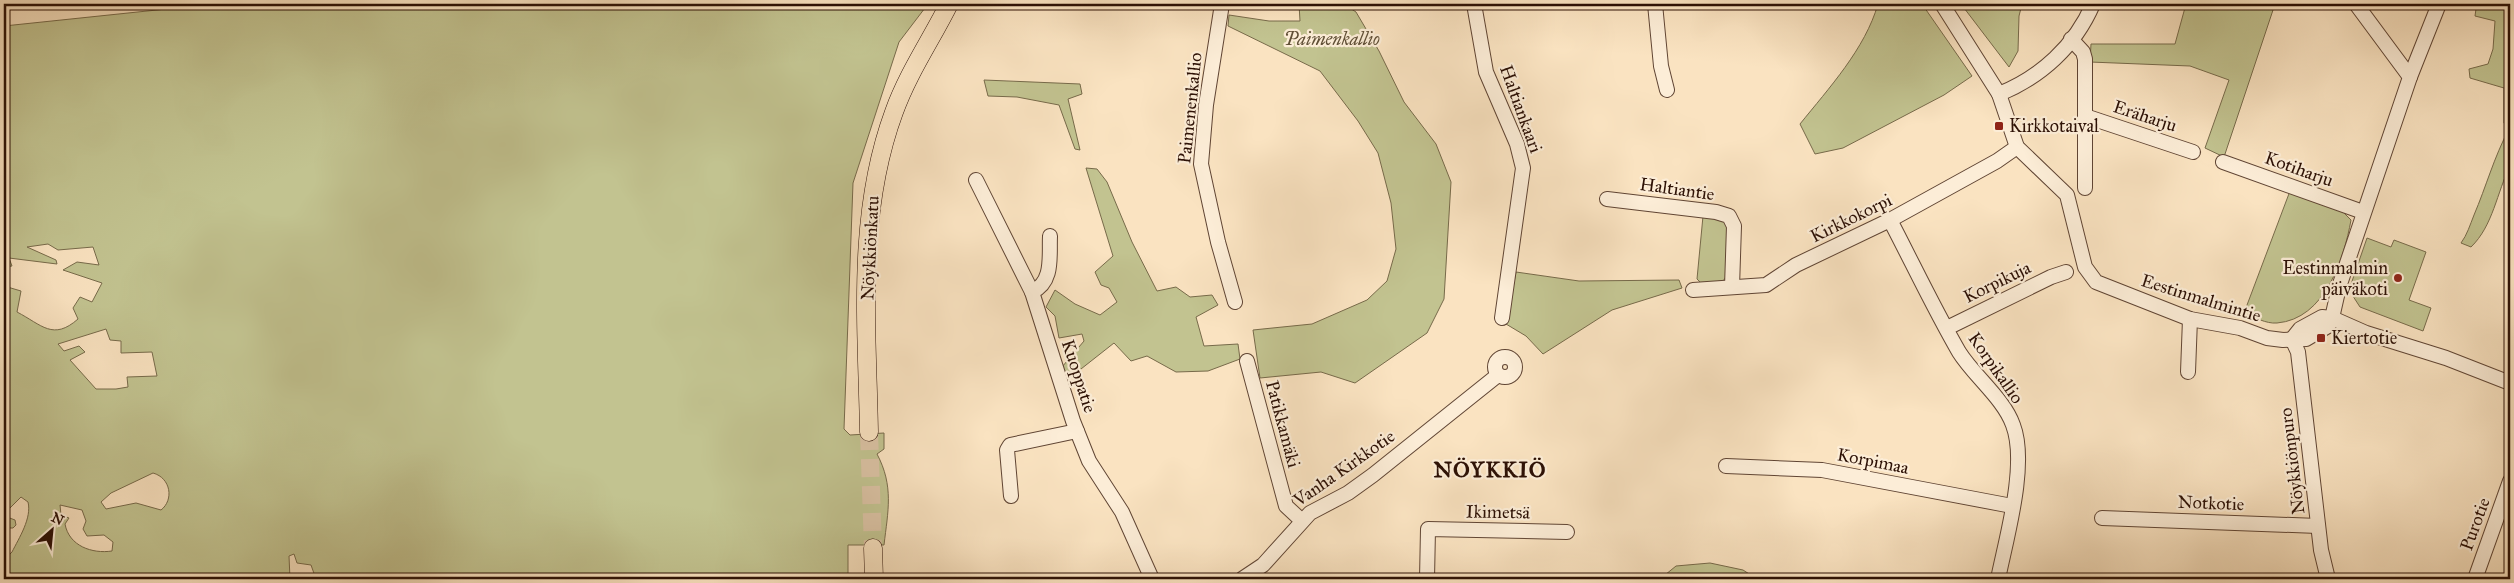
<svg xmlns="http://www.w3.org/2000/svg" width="2514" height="583" font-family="'IM FELL Great Primer',serif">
<rect width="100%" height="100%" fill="#fae3c1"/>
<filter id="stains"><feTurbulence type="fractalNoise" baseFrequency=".004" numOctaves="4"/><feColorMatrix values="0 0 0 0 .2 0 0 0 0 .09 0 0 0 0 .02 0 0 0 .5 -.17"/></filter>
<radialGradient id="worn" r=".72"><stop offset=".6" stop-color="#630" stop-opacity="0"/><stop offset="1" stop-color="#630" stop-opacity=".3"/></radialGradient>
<g fill="#c2c390" stroke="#776a4a" fill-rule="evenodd">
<path d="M214,4H928L899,42L853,183L844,429L850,435L884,433V449L877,454C894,486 888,511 884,545H848V579H316L311,565L297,563L294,554L289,556L290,579H4V554L9,555L12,552C19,538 32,518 28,502L21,497L6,512L7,517L15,520L16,525L13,528H9L4,523V286L21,291L17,312C42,325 53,341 78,319L73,308L80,297L92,302L102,283L63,270L77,262L99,265L93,247L58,250L48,244L27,247L56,260L57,264L9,258L12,266L4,267V26ZM106,329L110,340L121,341V353L152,352L157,376L127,377L128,387L116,389H96L70,360L85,352L79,346L64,351L58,344ZM153,473C171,478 174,500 161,510L136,503L106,509L101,502L111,493ZM60,505L82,510L86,521L83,529L87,536L104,535L113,542L112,551C92,554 69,546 65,524L69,518L61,515Z"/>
<path d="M1299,4H1344L1356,12L1379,51L1404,102L1436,144L1451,182L1444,299L1427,333L1355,383L1321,372L1260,378L1253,330L1312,324L1367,300L1387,281L1396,249L1391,203L1378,153L1358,121L1320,71L1228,26L1229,15L1269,21H1300Z"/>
<path d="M1878,4H1922L1972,76L1944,95L1843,148L1815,154L1800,124C1829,88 1865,49 1878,4Z"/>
<path d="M1961,4H2022L2019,16L2018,51L2009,67Z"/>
<path d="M2186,4H2275L2224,157L2205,148L2229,80L2190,66L2090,62L2091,44H2175Z"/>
<path d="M2483,4H2510V166C2497,192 2493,226 2471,247L2461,243C2467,235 2470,225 2474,215C2486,187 2494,157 2509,129L2504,123V88L2470,78L2469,69L2488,64L2493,49L2495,21L2475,16L2476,9Z"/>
<path d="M984,80L1080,84L1082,94L1068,99L1080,150L1075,149L1059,105L1017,97L988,96Z"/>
<path d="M1086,168L1097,169L1107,182L1132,242L1157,291L1176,287L1190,297L1212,295L1218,305L1196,317L1204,346L1238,344L1240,359L1208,371L1176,372L1147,356L1131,361L1114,343L1067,380L1062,367L1084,341L1082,334L1059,338L1055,316L1046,307L1055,290L1075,304L1100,315L1117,302L1109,288L1101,285L1095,272L1113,256Z"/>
<path d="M2290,191L2341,210L2351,220C2344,259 2325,319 2277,323C2266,324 2254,317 2244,313Z"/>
<path d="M1703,216L1723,219L1730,226L1729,273L1723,281L1701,283L1697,279Z"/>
<path d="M2367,238L2391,247L2394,240L2426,252L2409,300L2431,308L2423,331L2360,307L2349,290Z"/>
<path d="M1516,272L1579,281L1679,280L1682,288L1612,310L1543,354L1526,336L1506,324Z"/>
<path d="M1710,563L1743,570L1757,579H1660L1676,566Z"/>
</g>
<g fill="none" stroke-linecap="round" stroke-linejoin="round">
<path stroke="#dbc3a5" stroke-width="18" stroke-dasharray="18 9" stroke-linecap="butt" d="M869,432L873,548"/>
<g stroke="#604534" stroke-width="16">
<g id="minor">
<path d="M1222,4L1206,105L1201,164L1218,242L1235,302"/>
<path d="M1474,4L1486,72L1517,144L1523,168L1502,318"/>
<path d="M1655,4L1661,66L1667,90"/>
<path d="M1942,4L1999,94L2017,147L2067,195L2085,267L2096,282L2190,319L2240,328L2267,338L2283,340L2306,339L2328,326L2332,318L2339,287L2410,77L2356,4"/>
<path d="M2071,39L2083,52L2085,59V188"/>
<path d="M2410,77L2439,4"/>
<path d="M1999,94C2041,77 2075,46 2093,4"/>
<path d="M2085,116L2193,152"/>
<path d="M2223,162L2363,212"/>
<path d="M976,180L1032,292L1073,421L1089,461L1122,512L1152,579"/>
<path d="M1607,199L1716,212L1729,216L1734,226L1732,287"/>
<path d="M1890,220C1913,264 1934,309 1959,352C1974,376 2004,399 2013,425C2028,464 2006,539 1998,579"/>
<path d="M1693,290L1766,285L1796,265L1890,220L1997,161L2017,147"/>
<path d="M1032,292C1054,282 1049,256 1050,236"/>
<path d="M1947,328L2051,277L2066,272"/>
<path d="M2292,339L2298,352L2321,550L2328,579"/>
<path d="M2292,339L2300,329L2322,317L2332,318L2366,333L2446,358L2510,383"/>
<circle cx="1505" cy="367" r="10"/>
<path d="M1247,361L1286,506L1301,520"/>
<path d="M2188,372L2190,319"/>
<path d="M1726,466L1822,470L2012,506"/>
<path d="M1011,496L1007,450L1010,445L1077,431"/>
<path d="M2102,518L2318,526"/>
<path d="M1242,579L1263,565L1310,513L1348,493L1373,475L1498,375"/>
<path d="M1427,579L1428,529L1567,532"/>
<path d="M2475,579L2510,481"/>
</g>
</g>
<g stroke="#2c1005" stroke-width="19">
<g id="major">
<path d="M869,432C867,324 856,215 894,112C908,73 931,40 949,4"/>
<path d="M873,548L874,579"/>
</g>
</g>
<use href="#minor" stroke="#fcedd7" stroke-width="14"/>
<use href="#major" stroke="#fae3c1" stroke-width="18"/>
</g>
<g fill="#8f2418" stroke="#fcedd7" stroke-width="2">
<rect x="1994" y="121" width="10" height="10" rx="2.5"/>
<circle cx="2398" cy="278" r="5"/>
<rect x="2316" y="333" width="10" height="10" rx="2.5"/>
</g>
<g text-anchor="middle" stroke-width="4.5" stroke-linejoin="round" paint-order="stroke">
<g font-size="18" font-style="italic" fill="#604f36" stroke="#fcedd7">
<text x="1332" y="45">Paimenkallio</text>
</g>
<g font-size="18" fill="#2c1005" stroke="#fcedd7">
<text transform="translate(1190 108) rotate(-84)" y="6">Paimenenkallio</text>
<text transform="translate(1521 109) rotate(70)" y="6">Haltiankaari</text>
<text transform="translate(2145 116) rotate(18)" y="6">Eräharju</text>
<text transform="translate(2299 169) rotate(20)" y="6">Kotiharju</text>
<text transform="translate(1677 189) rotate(8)" y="6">Haltiantie</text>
<text transform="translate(1851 218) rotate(-26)" y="6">Kirkkokorpi</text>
<text transform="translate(870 248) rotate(-87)" y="6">Nöykkiönkatu</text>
<text transform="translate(1997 282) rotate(-26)" y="6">Korpikuja</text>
<text transform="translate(2201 298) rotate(17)" y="6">Eestinmalmintie</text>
<text transform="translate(1996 368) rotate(55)" y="6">Korpikallio</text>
<text transform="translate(1079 376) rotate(72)" y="6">Kuoppatie</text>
<text transform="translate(1283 424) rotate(75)" y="6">Patikkamäki</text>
<text transform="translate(1873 461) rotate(11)" y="6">Korpimaa</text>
<text transform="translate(2292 461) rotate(-97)" y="6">Nöykkiönpuro</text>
<text transform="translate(1344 468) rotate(-35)" y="6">Vanha Kirkkotie</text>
<text transform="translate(2211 503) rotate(2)" y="6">Notkotie</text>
<text transform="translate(1498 512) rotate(1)" y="6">Ikimetsä</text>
<text transform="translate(2475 524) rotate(-70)" y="6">Purotie</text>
</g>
<g font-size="18" fill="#2c1005" stroke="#fcedd7" text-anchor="start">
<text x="2009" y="132">Kirkkotaival</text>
<text x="2388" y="274" text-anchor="end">Eestinmalmin<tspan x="2388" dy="21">päiväkoti</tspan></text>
<text x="2331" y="344">Kiertotie</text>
</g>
<g font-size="22" font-weight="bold" letter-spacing="1" fill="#2c1005" stroke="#fcedd7">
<text x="1490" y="477">NÖYKKIÖ</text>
</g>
</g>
<rect width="2514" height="583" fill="none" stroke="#fae3c1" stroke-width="20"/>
<rect x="5" y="5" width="2504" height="573" fill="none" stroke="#2c1005" stroke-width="2.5"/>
<rect x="10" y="10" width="2494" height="563" fill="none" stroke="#2c1005"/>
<g transform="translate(52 530) rotate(27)" stroke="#fcedd7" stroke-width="4" paint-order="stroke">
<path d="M0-4L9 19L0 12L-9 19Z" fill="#2c1005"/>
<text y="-8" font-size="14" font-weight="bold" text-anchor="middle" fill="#2c1005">N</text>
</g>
<rect width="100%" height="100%" filter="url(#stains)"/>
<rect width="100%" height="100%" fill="url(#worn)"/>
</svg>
